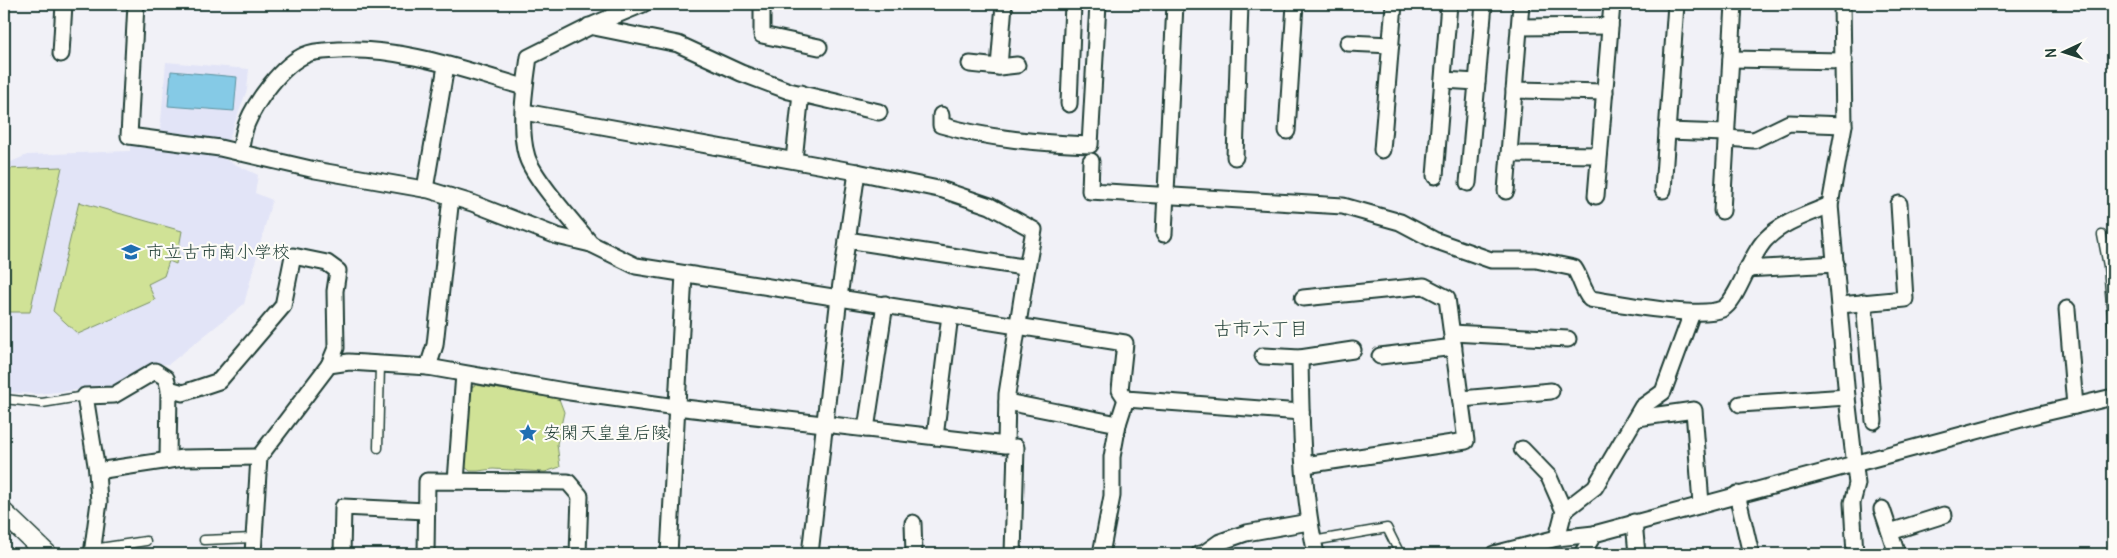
<svg xmlns="http://www.w3.org/2000/svg" width="2117" height="558" font-family="Delius,'Klee One',sans-serif">
<rect width="100%" height="100%" fill="#f1f1f7"/>
<filter id="ink" filterUnits="userSpaceOnUse"><feTurbulence type="fractalNoise" baseFrequency=".02" numOctaves="2"/><feDisplacementMap in="SourceGraphic" scale="10" xChannelSelector="R" yChannelSelector="G"/><feConvolveMatrix kernelMatrix="1 2 1 2 8 2 1 2 1" color-interpolation-filters="sRGB"/></filter>
<g filter="url(#ink)">
<g fill="#e2e4f7">
<path d="M166,62L249,69L247,90L228,141L160,133Z"/>
<path d="M130,142L220,157L258,175L255,193L272,200L244,304L169,364L151,365L111,387L36,394L4,392V162H11L27,155L130,151Z"/>
</g>
<g fill="#d0e296" stroke="#789065">
<path d="M62,167L30,312H4V169Z"/>
<path d="M79,202L182,231L176,264L169,261L164,276L148,284L155,300L78,334L53,311Z"/>
<path d="M476,385L559,399L564,412L557,444L560,467L545,472L493,469L478,471H470L465,467L466,389Z"/>
</g>
<path fill="#85cae6" stroke="#5c929f" d="M171,71L237,77L234,111L168,106Z"/>
<g fill="none" stroke-linecap="round" stroke-linejoin="round">
<g stroke="#1f3d34" stroke-width="11">
<g id="service">
<path d="M2102,235L2108,266L2113,329"/>
<path d="M4,399L42,403L85,396"/>
<path d="M378,448L380,365"/>
<path d="M204,540L253,538"/>
<path d="M1313,541L1387,528L1400,554"/>
<path d="M93,549L146,541"/>
</g>
</g>
<g stroke="#1f3d34" stroke-width="19">
<g id="minor">
<path d="M136,4L129,136L220,148L315,170L429,190L472,203L557,236L591,244L636,266L1125,343L1120,390L1126,399L1301,412"/>
<path d="M762,4V35L819,47"/>
<path d="M1842,4L1844,125L1830,205L1847,397L1857,484L1852,503L1855,554"/>
<path d="M589,26L678,44L741,73L789,91L879,112"/>
<path d="M1519,27L1610,26"/>
<path d="M1348,43L1391,45"/>
<path d="M61,54L64,4"/>
<path d="M1731,59L1844,61"/>
<path d="M970,64L999,67L1017,65"/>
<path d="M999,67L1004,4"/>
<path d="M1443,80L1477,82"/>
<path d="M1514,90L1605,92"/>
<path d="M1069,104L1073,4"/>
<path d="M524,112L857,172L943,190L990,206L1034,230L1025,279"/>
<path d="M941,115V125C989,139 1040,143 1090,145L1098,4"/>
<path d="M1287,131L1295,4"/>
<path d="M1667,131L1726,133"/>
<path d="M1726,138L1754,140L1789,123L1844,125"/>
<path d="M1382,150L1394,4"/>
<path d="M240,153C242,143 243,132 247,123C256,101 282,65 305,55C315,50 328,51 339,50C402,47 464,70 524,87"/>
<path d="M1509,154L1599,155"/>
<path d="M1235,157L1240,4"/>
<path d="M794,160L801,93"/>
<path d="M1091,161L1090,191L1343,206L1400,222L1434,240L1491,260H1536L1574,268C1581,278 1582,289 1590,299C1618,303 1699,319 1722,309C1738,301 1749,256 1766,239C1782,222 1809,214 1830,205"/>
<path d="M1435,176L1449,4"/>
<path d="M1468,183L1484,4"/>
<path d="M425,189L446,66"/>
<path d="M1663,190L1676,4"/>
<path d="M1506,191L1521,4"/>
<path d="M1596,196L1612,4"/>
<path d="M1722,211L1734,4"/>
<path d="M1164,234L1175,4"/>
<path d="M591,244C575,224 534,179 527,157C518,128 525,86 529,57L595,24L643,4"/>
<path d="M1746,269L1836,264"/>
<path d="M1303,298L1424,286L1447,298L1466,441L1305,465"/>
<path d="M1864,302L1874,421"/>
<path d="M1840,305L1905,299L1899,204"/>
<path d="M2067,309L2075,406"/>
<path d="M1452,333L1568,339"/>
<path d="M1263,356L1300,358L1353,350"/>
<path d="M1380,356L1454,347"/>
<path d="M1300,358C1301,423 1302,491 1316,554"/>
<path d="M428,367L435,345L451,197"/>
<path d="M169,389L183,393L219,381L283,306L293,256L327,263L338,271L335,291L336,348L329,365"/>
<path d="M1461,399L1551,391"/>
<path d="M1007,402L1118,424"/>
<path d="M1740,404L1847,397"/>
<path d="M1637,418L1694,410L1701,504"/>
<path d="M866,429L885,304"/>
<path d="M935,437L950,315"/>
<path d="M1522,449L1549,477L1564,511"/>
<path d="M97,471L183,458L259,457"/>
<path d="M456,481L464,374"/>
<path d="M1737,494L1751,554"/>
<path d="M1882,509L1897,554"/>
<path d="M1634,522L1637,554"/>
<path d="M913,523L914,554"/>
<path d="M1890,532L1944,515"/>
<path d="M1557,538L1564,511L1595,487L1642,407L1663,392L1692,313"/>
<path d="M92,554L99,502L97,471L85,396L114,395L155,371L166,378L169,389L168,460"/>
<path d="M253,554L259,457L329,365L349,362L428,367L570,392L676,407L1006,445L1007,394L1025,279L1023,267L847,240"/>
<path d="M342,554L343,507L426,511"/>
<path d="M426,554L427,481L568,482L580,496L578,554"/>
<path d="M669,554L684,274"/>
<path d="M810,554L839,297L857,172"/>
<path d="M1013,554L1016,447"/>
<path d="M1101,554L1112,496V457L1118,424L1126,399"/>
<path d="M1199,554H1203L1220,542L1246,533L1309,522"/>
<path d="M1494,554L1557,538L1594,534L2040,414L2113,397"/>
<path d="M1582,554L1594,534"/>
</g>
</g>
<g stroke="#1f3d34" stroke-width="22">
<path id="tertiary" d="M4,513L47,554"/>
</g>
<use href="#service" stroke="#fdfcf7" stroke-width="8"/>
<use href="#minor" stroke="#fdfcf7" stroke-width="15"/>
<use href="#tertiary" stroke="#fdfcf7" stroke-width="19"/>
</g>
</g>
<defs>
<g id="school-bare" transform="scale(1.5)"><path d="M0-5L7-2L0 1L-7-2ZM-4 1L0 2.5L4 1V4Q0 6-4 4Z" fill="#1f6fb2" stroke="#fdfcf7" stroke-width="2.5" paint-order="stroke"/></g>
<g id="sight-bare" transform="scale(1.5)"><path d="M0-6L1.8-2.2L6-1.7L2.9 1.2L3.7 5.4L0 3.3L-3.7 5.4L-2.9 1.2L-6-1.7L-1.8-2.2Z" fill="#1f6fb2" stroke="#fdfcf7" stroke-width="2.5" paint-order="stroke"/></g>
</defs>
<g fill-rule="evenodd">
<use href="#school-bare" x="131" y="252"/>
<use href="#sight-bare" x="528" y="433"/>
</g>
<g text-anchor="middle" stroke-width="4.5" stroke-linejoin="round" paint-order="stroke">
<g font-size="18" fill="#1f3d34" stroke="#fdfcf7" text-anchor="start">
<text x="146" y="258">市立古市南小学校</text>
<text x="543" y="439">安閑天皇皇后陵</text>
</g>
<g font-size="19" fill="#1f3d34" stroke="#fdfcf7">
<text x="1261" y="335">古市六丁目</text>
</g>
</g>
<rect width="2117" height="558" fill="none" stroke="#fdfcf7" stroke-width="20"/>
<rect x="10" y="10" width="2097" height="538" fill="none" stroke="#1f3d34" stroke-width="2" filter="url(#ink)"/>
<g transform="translate(2064 52) rotate(266)" stroke="#fdfcf7" stroke-width="4" paint-order="stroke">
<path d="M0-4L9 19L0 12L-9 19Z" fill="#1f3d34"/>
<text y="-8" font-size="14" font-weight="bold" text-anchor="middle" fill="#1f3d34">N</text>
</g>
</svg>
